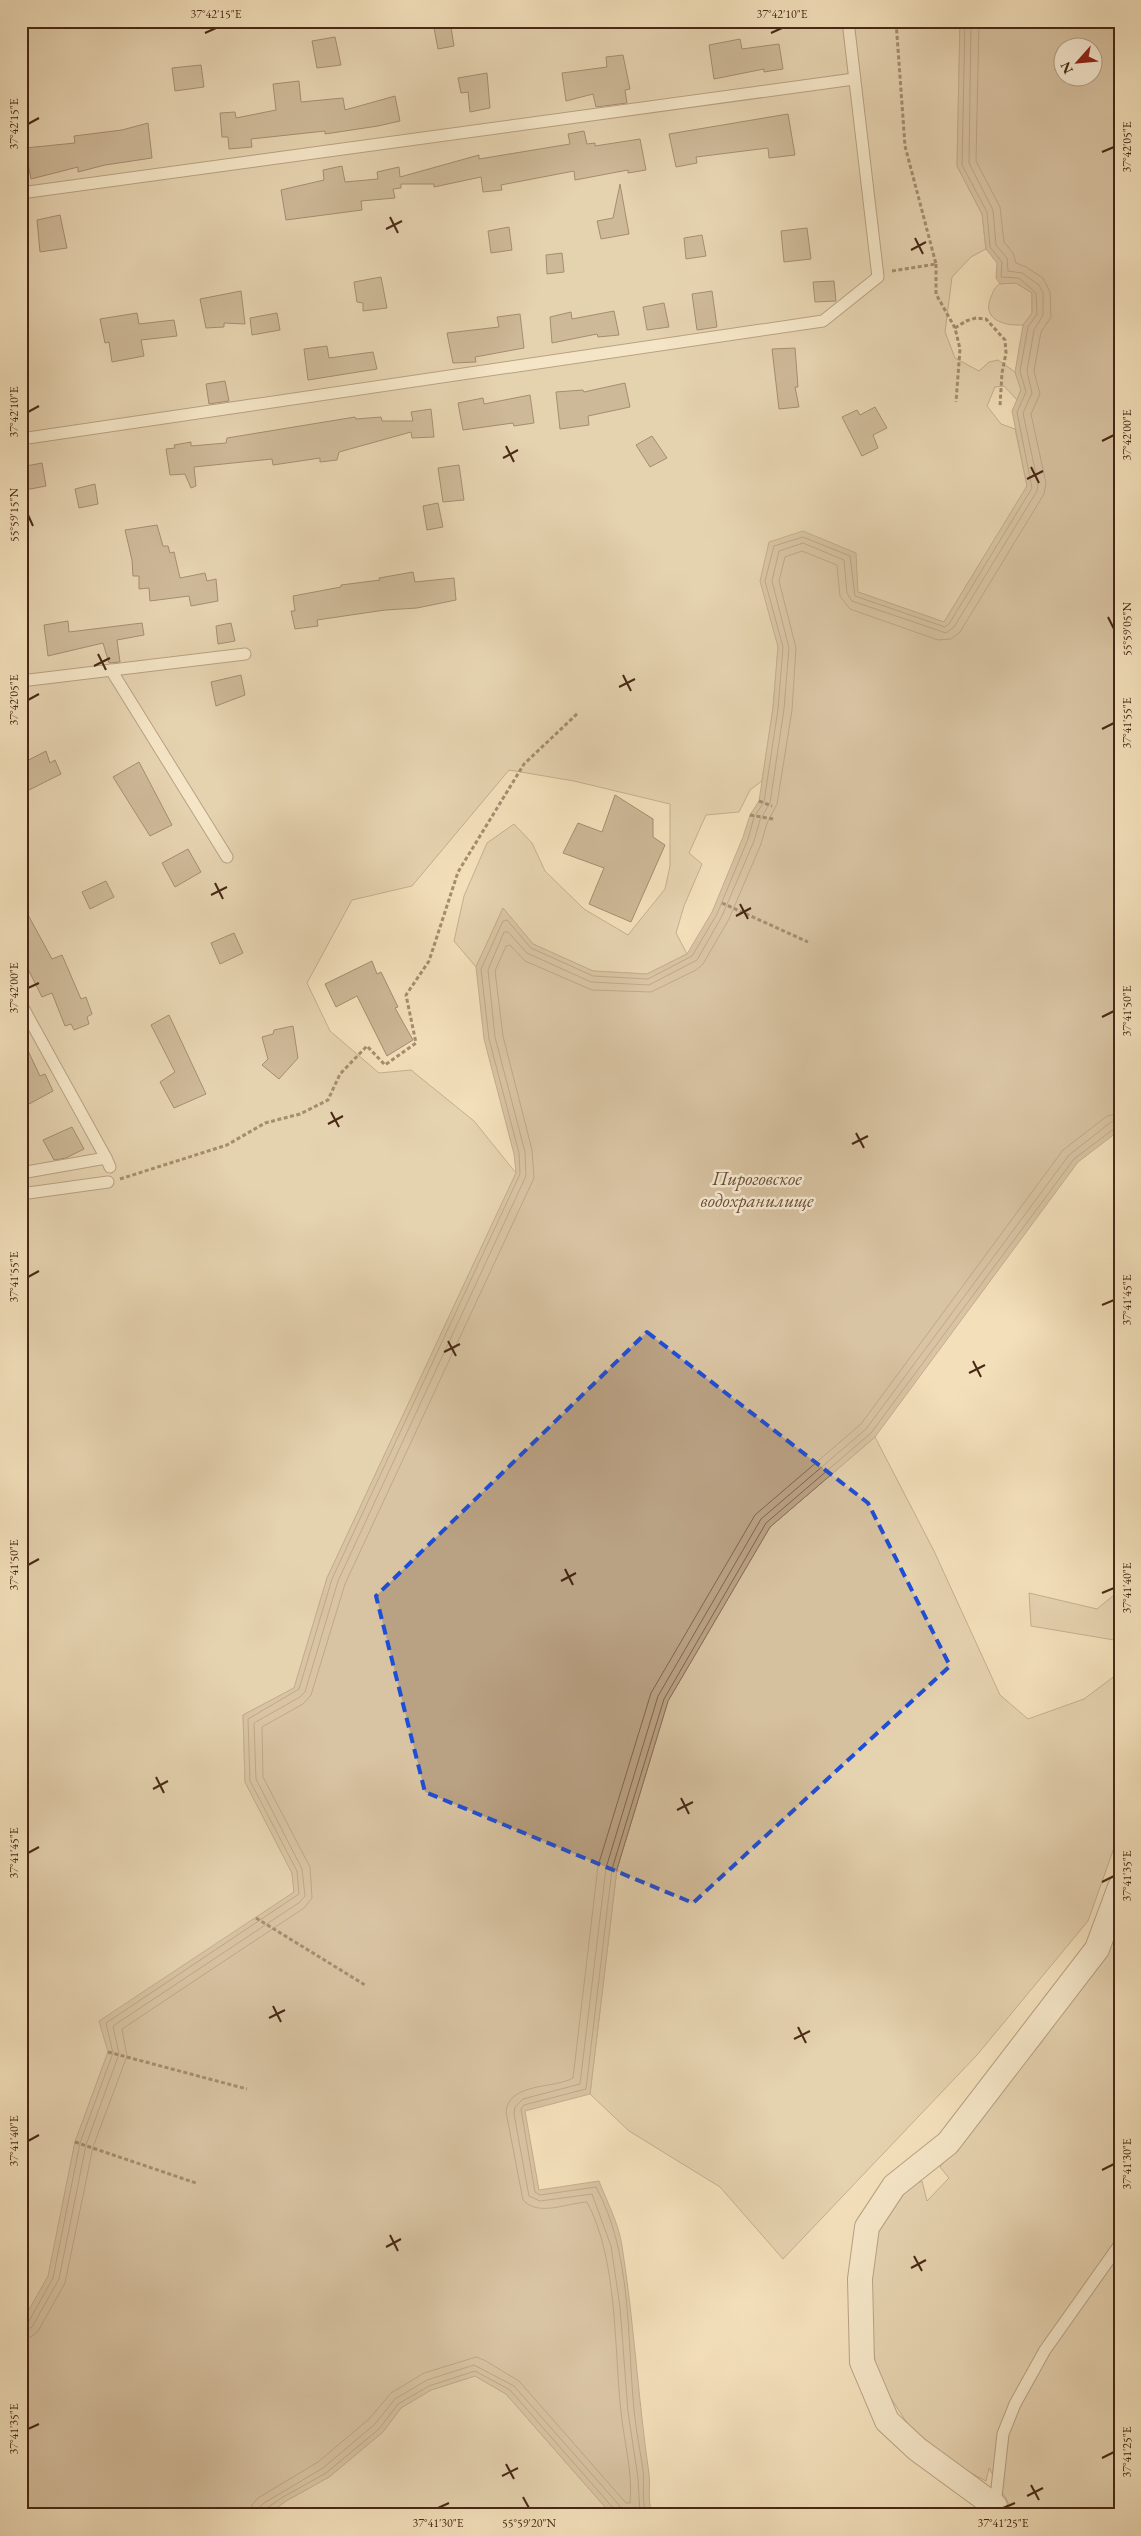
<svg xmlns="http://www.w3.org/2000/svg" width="1141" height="2536" font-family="'EB Garamond',serif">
<rect width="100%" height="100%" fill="#f3e0bb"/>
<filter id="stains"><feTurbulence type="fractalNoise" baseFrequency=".004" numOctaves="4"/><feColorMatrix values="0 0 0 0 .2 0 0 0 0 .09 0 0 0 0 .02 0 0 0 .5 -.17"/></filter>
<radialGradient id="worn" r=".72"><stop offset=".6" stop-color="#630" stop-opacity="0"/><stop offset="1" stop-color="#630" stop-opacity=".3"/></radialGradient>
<g fill="#d6c19f" stroke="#8f745a">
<path d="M21,21H960L957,166L982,214L986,249L971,257L952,277L945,332L955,358L979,371L989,362L998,360L1015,372L1021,390L1017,400L1004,386L995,387L987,406L1001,424L1015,429L1027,486L944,622L858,592L771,593L778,647L773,708L762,781L750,790L739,812L706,815L689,853L702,864L684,906L676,933L687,954L647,974L593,971L533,944L503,908L476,967L454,941L464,896L487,843L514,824L532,843L545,871L584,909L628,935L665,889L670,866V804L574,781L509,770L412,886L352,900L307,983L330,1031L379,1073L411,1070L474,1121L516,1173L327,1578L294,1688L243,1715L245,1782L292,1873L294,1892L256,1918L108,2052L75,2142L48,2277L21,2324Z"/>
<path d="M1016,283L1032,293V313L1023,325C1005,326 981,320 991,297C993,292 995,286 1000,284C1005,283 1012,283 1016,283Z"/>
<path d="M875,1437L934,1551L1000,1695L1028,1719L1084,1699L1120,1672V1831L1088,1921L977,2055L783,2259L720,2187L629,2131L590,2094L617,1869L668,1701L770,1527Z"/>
<path d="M1120,1590V1641L1031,1626L1029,1593L1097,1609Z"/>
<path d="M1120,1919V2515H1015L989,2468L986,2481L952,2463L909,2426L877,2377L868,2301L870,2240L906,2187L922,2181L927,2201L949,2178L940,2167L1041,2043L1112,1941Z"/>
<path d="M475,2376L506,2394L612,2515H267L286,2501L329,2477L383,2432L401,2408L431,2390Z"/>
</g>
<path fill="#b9a183" stroke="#8c7157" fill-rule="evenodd" d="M960,21H1120V1130L1078,1162L875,1437L770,1527L668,1701L617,1869L590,2094L525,2111L539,2190L599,2181C607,2202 619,2224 622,2246C634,2322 638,2398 649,2474C651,2488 646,2503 654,2515H612L506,2394L475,2376L431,2390L401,2408L383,2432L329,2477L286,2501L267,2515H21V2324L48,2276L75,2142L108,2052L99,2021L294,1892L292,1873L245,1782L243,1715L294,1688L327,1578L516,1173L514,1154L484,1039L476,967L503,908L533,944L593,971L647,974L687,954L712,912L743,837L750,815L759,801L773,708L778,647L760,581L769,542L803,531L856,553L858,592L944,622L1027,486L1012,411L1021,390L1015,372L1023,325L1032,313V293L1016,283L1000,284L996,278L997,263L986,249L982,214L957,166ZM1064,48H1094V78H1064Z"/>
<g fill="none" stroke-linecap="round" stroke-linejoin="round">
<g stroke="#80644c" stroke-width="1">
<path d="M21,2325L28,2323L53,2278L80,2143L113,2053L106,2023L299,1894L297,1871L250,1781L248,1719L299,1689L332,1579L520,1174L519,1153L489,1039L481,969L503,921L507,920L531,948L593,976L648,979L692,956L717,914L748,839L754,817L764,802L778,709L783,647L765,581L774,546L803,537L850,556L855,596L945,627L949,624L1032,488L1017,412L1026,392L1020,371L1028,327L1037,314L1036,293L1019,278L1001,277L1002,262L990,247L987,212L962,165L965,21"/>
<path d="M21,2332L32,2327L59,2279L86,2145L119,2054L113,2026L300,1902L305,1896L302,1869L256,1779L254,1723L300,1697L305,1692L338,1581L526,1176L525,1152L495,1037L488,970L504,932H508L527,953L591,982L649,985L697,960L722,916L754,841L760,820L770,803L784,709L789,648L772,581L779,551L803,543L844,560L847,593L852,601L946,633L954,627L1037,491L1038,484L1023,413L1032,393L1027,371L1034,330L1043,315V293L1039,285L1022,273L1008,271L1007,258L996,245L993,210L969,163L971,21"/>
<path d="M21,2339L31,2337L38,2331L65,2283L93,2147L127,2056L122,2029L304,1908L312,1898L310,1867L263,1777L262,1727L303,1704L311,1695L345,1584L534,1178L532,1150L503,1036L495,971L506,946L510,945L525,961L592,990L651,992L696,970L703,964L729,919L761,844L767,823L777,804L792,710L796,648L779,581L785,557L802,551L837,565L840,596L850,609L938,640L951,639L960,632L1044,494L1046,483L1031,414L1040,394L1034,371L1041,332L1051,317L1050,292L1043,278L1026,267L1016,263L1013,253L1004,242L1000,207L976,161L979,21"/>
<path d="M250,2515L252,2505L258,2498L318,2462L369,2419L391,2393L424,2373L476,2357L484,2360L519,2381L626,2503H630C633,2473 624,2442 621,2412C614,2348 618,2260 587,2202C567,2203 538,2217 523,2200L506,2112C509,2082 554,2089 573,2078L598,1866L651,1693L755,1515L861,1424L1063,1150L1107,1116L1120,1113"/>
<path d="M258,2515L259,2508L264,2503L323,2468L375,2424L395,2399L427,2380L474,2365L514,2386L619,2505L622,2515"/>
<path d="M264,2515L267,2508L283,2497L326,2473L379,2429L398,2404L429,2386L475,2371L510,2390L614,2509L615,2515"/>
<path d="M640,2515L638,2478L628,2412L620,2307L611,2246L592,2194L540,2201L529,2196L514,2114L515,2107L523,2099L580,2084L606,1868L658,1696L761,1519L866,1429L1069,1155L1111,1122L1120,1120"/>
<path d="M648,2515C640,2504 645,2484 643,2470C640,2450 636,2430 634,2410C627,2337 632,2253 596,2187L540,2195L535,2192L521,2109L524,2105L586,2089L612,1869L664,1699L766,1523L871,1433L1074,1159L1115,1128L1120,1127"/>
</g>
</g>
<g fill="#a1886b" stroke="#482815">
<path d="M450,21L454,46L438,49L433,23Z"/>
<path d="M335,37L341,65L317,68L312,41Z"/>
<path d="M740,39L742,49L779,44L783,69L764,72V69L714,79L709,45Z"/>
<path d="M623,55L630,89L625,90L627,103L596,107L593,94L566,101L562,73L607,67L606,57Z"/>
<path d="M201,65L204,87L175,91L172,68Z"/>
<path d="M487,73L490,108L470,112L468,92L461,93L458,78Z"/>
<path d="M299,81L301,102L343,98L345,110L395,96L400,121L378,126L325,134V131L251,139L252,147L229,149L228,137H222L220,113L235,112L236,118L276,110L273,84Z"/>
<path d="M788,114L795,155L769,158L768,148L696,157L697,163L676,167L669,134Z"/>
<path d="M148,123L152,158L105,165L78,172V167L31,179L25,148L75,143L74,136L122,130Z"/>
<path d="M584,131L587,144L595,143V146L640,139L646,170L628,173V170L575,180L574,171L501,185L502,190L483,192L481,177L434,187V184H401V188L393,189L395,198L361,201L362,210L286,220L281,190L324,180L323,170L342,166L345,182L378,179L377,172L399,167L400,177L479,155V159L570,144L568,134Z"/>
<path d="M620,184L629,234L601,239L597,221L613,218Z"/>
<path d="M60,215L67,248L40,252L37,220Z"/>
<path d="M509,227L512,250L491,253L488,231Z"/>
<path d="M807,228L811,259L784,262L781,231Z"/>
<path d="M702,235L706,256L686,259L684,238Z"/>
<path d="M562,253L564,272L547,274L546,255Z"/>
<path d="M381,277L387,308L363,311V303L357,302L354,282Z"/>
<path d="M834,281L836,301L815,302L813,282Z"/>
<path d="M241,291L245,324L224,323V327L206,328L200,299Z"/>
<path d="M712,291L717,327L697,330L692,294Z"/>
<path d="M664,303L669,327L647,330L643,307Z"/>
<path d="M614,311L619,335L598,337L597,334L552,343L550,317L571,312L572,319Z"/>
<path d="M137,313L139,324L174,320L177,336L141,340L144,356L112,362L109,342L105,343L100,319Z"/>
<path d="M277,313L280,330L252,335L250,318Z"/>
<path d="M520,314L524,348L475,357L476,362L453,363L447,333L499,327L497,317Z"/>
<path d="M327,346L329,358L373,352L377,369L308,380L304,349Z"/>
<path d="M795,348L798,387H795L799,407L779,409L772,349Z"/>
<path d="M225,381L229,401L209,404L206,384Z"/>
<path d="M625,383L630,407L588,416L589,425L560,429L556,392L583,390L584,392Z"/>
<path d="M530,395L534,423L514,426L513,423L463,430L458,403L483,398L484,404Z"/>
<path d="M875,407L887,428L873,435L878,448L862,456L842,417L857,410L860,415Z"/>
<path d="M431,409L434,437L412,438L411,432L339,452L337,460L320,462V458L273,465L272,459L194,467L196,486L191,488L185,474L170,475L166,449L175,448L174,445L191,442V446L226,443L227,438L355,417L356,419L381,417L382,421H413L411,412Z"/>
<path d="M652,436L667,458L650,467L636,445Z"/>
<path d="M42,463L46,486L25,490L21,467Z"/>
<path d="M459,465L464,500L443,502L438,468Z"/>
<path d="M95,484L98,504L79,508L75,489Z"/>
<path d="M438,503L443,527L427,530L423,506Z"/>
<path d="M157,525L163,546H168L170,553L174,552L180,578L205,573L207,581L216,579L218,601L191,606L189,596L150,601L149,588L139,589V576H133L132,560L125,530Z"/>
<path d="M413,572L415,582L454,578L456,600L417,608L385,610L317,620L318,626L295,629L291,611H295L293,596L341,587V585L380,580L379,578Z"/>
<path d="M68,621L69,632L142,623L144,635L117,640L120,662L109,663L103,643L48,656L44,625Z"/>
<path d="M231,623L235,641L218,644L216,626Z"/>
<path d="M241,675L245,695L216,706L211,682Z"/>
<path d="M46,751L50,763L55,760L61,774L21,794V764Z"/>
<path d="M139,762L172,825L150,836L113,777Z"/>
<path d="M615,795L653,819V837L665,845L631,922L589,904L604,868L563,853L578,823L602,832Z"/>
<path d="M188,849L201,872L175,887L162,863Z"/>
<path d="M106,881L114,897L90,909L82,892Z"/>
<path d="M21,902L52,959L62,955L81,999L86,997L92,1014L87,1017L89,1024L74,1030L71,1024L65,1026L52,993L42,997L21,955Z"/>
<path d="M234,933L243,953L220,964L211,943Z"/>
<path d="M372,961L377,974L381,972L398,1007L395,1008L413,1040L387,1056L357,996L336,1007L325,984Z"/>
<path d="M169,1015L206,1094L174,1108L160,1082L175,1072L151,1025Z"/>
<path d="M293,1026L298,1058L279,1079L262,1065L268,1059L262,1037L273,1034L274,1030Z"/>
<path d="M21,1036L40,1076L45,1074L53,1091L29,1104L21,1087Z"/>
<path d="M72,1127L84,1149L66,1158L54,1160L43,1140Z"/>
</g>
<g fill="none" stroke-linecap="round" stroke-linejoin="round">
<g stroke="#73563e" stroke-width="13">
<g id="service">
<path d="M21,23L24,21"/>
<path d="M21,193L854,79"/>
<path d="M21,439L823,321L878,277L848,21"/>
<path d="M111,670L227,857"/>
<path d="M21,681L245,654"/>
<path d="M21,1004L106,1158"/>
<path d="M21,1173L106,1158L110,1167"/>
<path d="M21,1194L108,1182"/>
<path d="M995,2506L1003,2434L1015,2404L1045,2350L1120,2244"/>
</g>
</g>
<g stroke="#73563e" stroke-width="26">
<path id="minor" d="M995,2506L917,2449L887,2421L862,2362L860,2279L867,2227L894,2186L948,2143L1097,1949L1120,1887"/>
</g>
<g stroke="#482815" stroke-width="3" stroke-dasharray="4 2.5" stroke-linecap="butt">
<path d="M936,264V294L955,328L960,349L956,402"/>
<path d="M892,271L936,264L905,146L896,21"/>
<path d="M955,328L966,321L976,318L986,319L1005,340L1006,353L1002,373L1000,406"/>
<path d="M759,801L772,806"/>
<path d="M750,815L773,819"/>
<path d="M722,903L808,942"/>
<path d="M120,1179L227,1145L265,1123L300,1114L328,1100L340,1074L367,1046L385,1065L416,1043L406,995L429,961L458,872L524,764L578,713"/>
<path d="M256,1918L365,1985"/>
<path d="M108,2052L247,2089"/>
<path d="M75,2142L196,2183"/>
</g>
<use href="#service" stroke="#f7ebd3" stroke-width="11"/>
<use href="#minor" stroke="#f7ebd3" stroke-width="24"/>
</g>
<path d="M0 0H1141V2536H0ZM647,1332L868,1503L950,1666L693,1903L425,1792L376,1596Z" fill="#f3e0bb" fill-opacity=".55" fill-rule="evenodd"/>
<path fill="none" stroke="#1d4ed8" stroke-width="4" stroke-dasharray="10 6" stroke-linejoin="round" d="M647,1332L868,1503L950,1666L693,1903L425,1792L376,1596Z"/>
<path fill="none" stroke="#482815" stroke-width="2" d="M205,33L216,28M771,33L782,28M28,124L39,118M1102,152L1114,147M390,217L398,233M386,229L402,221M915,238L923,254M911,250L926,242M28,412L39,406M1102,441L1114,435M506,446L514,462M503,458L518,450M1031,467L1039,483M1027,479L1043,471M28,515L33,526M1108,617L1114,629M98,654L106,670M94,666L110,658M623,675L631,691M619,687L635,679M28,700L39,694M1102,729L1114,723M215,883L223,899M211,895L227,887M740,904L748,919M736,916L751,908M28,988L39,983M1102,1017L1114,1011M331,1112L339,1127M328,1124L343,1116M856,1133L864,1148M852,1144L868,1136M28,1277L39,1271M1102,1305L1114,1300M448,1341L456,1356M444,1352L460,1344M973,1361L981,1377M969,1373L985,1365M28,1565L39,1559M565,1569L573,1585M561,1581L576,1573M1102,1593L1114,1588M156,1777L164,1793M153,1789L168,1781M681,1798L689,1814M677,1810L693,1802M28,1853L39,1847M1102,1882L1114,1876M273,2006L281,2022M269,2018L285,2010M798,2027L806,2043M794,2039L810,2031M28,2141L39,2135M1102,2170L1114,2164M390,2235L398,2251M386,2247L401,2239M914,2256L922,2271M911,2268L926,2260M28,2429L39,2424M1102,2458L1114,2452M506,2464L514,2479M502,2476L518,2468M1031,2485L1039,2500M1027,2496L1043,2488M523,2497L529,2508M438,2508L449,2503M1003,2508L1015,2503"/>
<g text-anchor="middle" stroke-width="5" stroke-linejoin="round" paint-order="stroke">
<g font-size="19" font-style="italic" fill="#6a4c36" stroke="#f7ebd3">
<text x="757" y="1185">Пироговское<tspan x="757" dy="22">водохранилище</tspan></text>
</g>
</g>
<rect width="1141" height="2536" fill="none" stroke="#f3e0bb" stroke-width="55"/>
<g transform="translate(1078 62) rotate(243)"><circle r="24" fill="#f7ebd3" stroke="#b19d87"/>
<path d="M0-4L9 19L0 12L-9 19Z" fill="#8f2418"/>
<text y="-8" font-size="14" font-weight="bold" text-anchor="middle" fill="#482815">N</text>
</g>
<rect x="28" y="28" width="1086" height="2480" fill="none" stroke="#482815" stroke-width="2"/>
<g font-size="12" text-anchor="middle" fill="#482815">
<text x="216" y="18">37°42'15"E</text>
<text x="782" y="18">37°42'10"E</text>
<text transform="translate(14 124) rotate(-90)" y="4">37°42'15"E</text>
<text transform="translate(1127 147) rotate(-90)" y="4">37°42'05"E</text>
<text transform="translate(14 412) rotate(-90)" y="4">37°42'10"E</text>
<text transform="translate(1127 435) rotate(-90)" y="4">37°42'00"E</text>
<text transform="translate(14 515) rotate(-90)" y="4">55°59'15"N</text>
<text transform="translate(1127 629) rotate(-90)" y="4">55°59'05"N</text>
<text transform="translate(14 700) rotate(-90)" y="4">37°42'05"E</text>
<text transform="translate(1127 723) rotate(-90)" y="4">37°41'55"E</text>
<text transform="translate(14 988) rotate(-90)" y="4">37°42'00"E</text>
<text transform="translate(1127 1011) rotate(-90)" y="4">37°41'50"E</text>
<text transform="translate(14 1277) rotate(-90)" y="4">37°41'55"E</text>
<text transform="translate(1127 1300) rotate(-90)" y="4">37°41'45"E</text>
<text transform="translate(14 1565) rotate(-90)" y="4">37°41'50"E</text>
<text transform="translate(1127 1588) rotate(-90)" y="4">37°41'40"E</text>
<text transform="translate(14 1853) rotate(-90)" y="4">37°41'45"E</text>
<text transform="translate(1127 1876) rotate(-90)" y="4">37°41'35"E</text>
<text transform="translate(14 2141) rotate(-90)" y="4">37°41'40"E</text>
<text transform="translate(1127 2164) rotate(-90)" y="4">37°41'30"E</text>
<text transform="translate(14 2429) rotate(-90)" y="4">37°41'35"E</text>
<text transform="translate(1127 2452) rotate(-90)" y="4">37°41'25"E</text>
<text x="438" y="2527">37°41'30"E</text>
<text x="529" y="2527">55°59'20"N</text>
<text x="1003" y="2527">37°41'25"E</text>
</g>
<rect width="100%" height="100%" filter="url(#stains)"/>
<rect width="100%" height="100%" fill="url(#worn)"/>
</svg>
